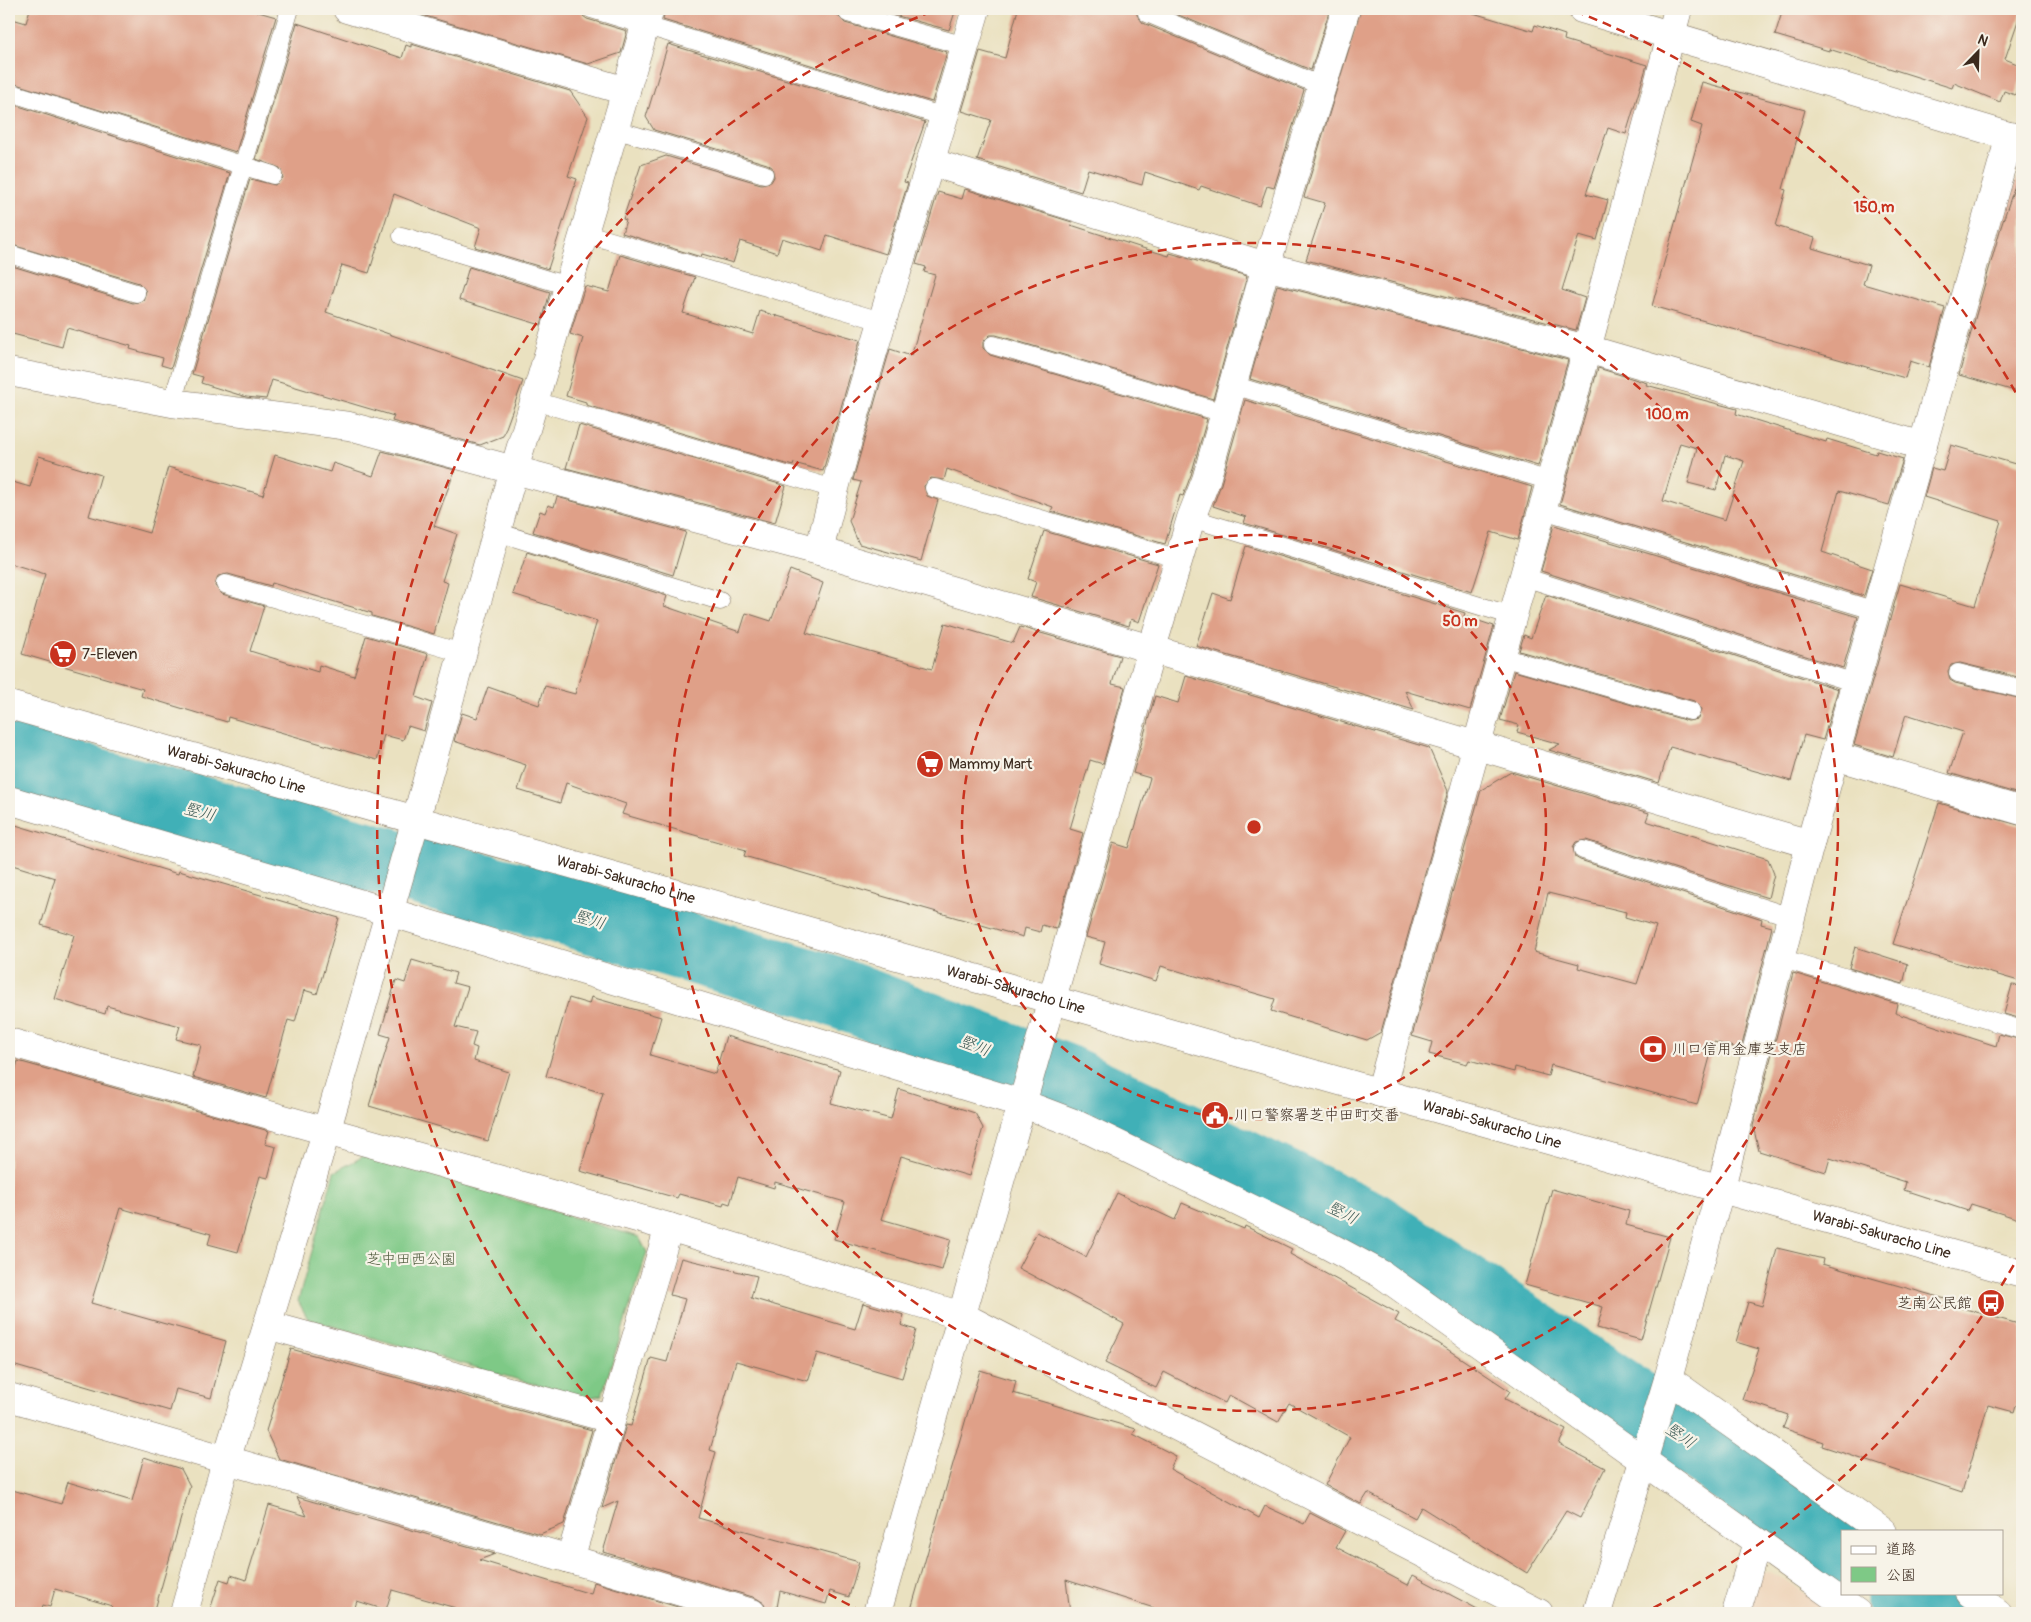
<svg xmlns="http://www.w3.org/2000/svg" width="2031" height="1622" font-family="Pangolin,'Klee One',sans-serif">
<rect width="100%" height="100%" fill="#f7f3e8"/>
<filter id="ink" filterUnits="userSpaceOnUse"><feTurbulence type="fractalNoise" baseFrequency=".02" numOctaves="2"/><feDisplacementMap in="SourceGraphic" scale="10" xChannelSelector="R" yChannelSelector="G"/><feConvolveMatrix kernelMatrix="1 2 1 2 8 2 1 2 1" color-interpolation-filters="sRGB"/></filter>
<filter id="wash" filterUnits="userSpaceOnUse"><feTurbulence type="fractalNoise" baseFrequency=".0096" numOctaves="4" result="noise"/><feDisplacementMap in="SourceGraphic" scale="20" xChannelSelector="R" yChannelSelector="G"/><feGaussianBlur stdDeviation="1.12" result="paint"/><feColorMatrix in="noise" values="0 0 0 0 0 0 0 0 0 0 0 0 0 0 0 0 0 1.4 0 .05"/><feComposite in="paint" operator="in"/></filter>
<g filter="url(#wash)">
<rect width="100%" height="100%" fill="#eae1c0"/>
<path fill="#efd6bc" d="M1770,1572L1789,1582L1833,1613H1747L1759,1573Z"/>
<path fill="#7ec986" stroke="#5c7a52" d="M366,1155L639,1237L647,1252L602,1395L585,1399L308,1319L298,1301L334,1172Z"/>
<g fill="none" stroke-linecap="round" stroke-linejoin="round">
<g stroke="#3fb0b7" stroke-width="70">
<path d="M9,759L539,903L825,988L1062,1078L1369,1225L1733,1470L1842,1550"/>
<path d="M1901,1593L1928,1613"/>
</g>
</g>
<g id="blocks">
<g fill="#dfa088" fill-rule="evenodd">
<path d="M30,9H248L276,17L236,152L9,82V18L26,23Z"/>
<path d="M424,9H581L583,16L587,19L627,31L621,53L588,64L422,15Z"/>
<path d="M665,9H839L838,16L845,23L947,52L932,102L663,20Z"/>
<path d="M872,9H956L949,30Z"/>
<path d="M1018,9H1137V15L1143,23L1304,90L1274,188L1267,186L1260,206L1201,186L1199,190L1145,172L1142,185L1088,169L1081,192L977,160L991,120L962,111L980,51L1005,58Z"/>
<path d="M1164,9H1330L1311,70Z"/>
<path d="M1361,9H1460L1533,31L1535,25L1565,35L1564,40L1647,65L1626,134L1608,128L1586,194L1608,200L1597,240L1579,235L1562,290L1585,298L1576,330L1306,260L1325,203L1304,197Z"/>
<path d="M1783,9H2022L2005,59L2022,66V76L2015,95L2004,91L2000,102L1954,83L1952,88L1829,49V51L1775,35Z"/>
<path d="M297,23L402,58L406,45L411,47V44L570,91L588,117L568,176L577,179L548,269L475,247L481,228L394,194L369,273L342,265L326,312L523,381L503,436L480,445L392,421L394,416L272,380L266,399L246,397L201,383L203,377L192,374L250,179L275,185L283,178L280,168L256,159Z"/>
<path d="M668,44L925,122L904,182L908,183L886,254L827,235L822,251L782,238L777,253L740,241L733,263L702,254L701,257L622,233L626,220L623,219L641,165L666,156L761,184L771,182L774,177L772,167L767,164L654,130L646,117Z"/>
<path d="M1702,82L1805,110L1783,189L1786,190L1776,226L1815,238L1812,248L1869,265L1863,284L1945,308L1929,367L1910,361L1905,378L1652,306L1702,126L1691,122Z"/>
<path d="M9,103L230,173L171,368L161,365L163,358L130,349L131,346L67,328L62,347L9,333V265L133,303L143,301L146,291L139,283L9,244Z"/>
<path d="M2017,179L2022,180V393L1959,375L2001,227Z"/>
<path d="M965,189L1072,222L1071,225L1139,247L1169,256L1170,253L1247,276L1213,399L996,335H990L983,342V348L990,355L1207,419L1191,475L1183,496L1180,495L1165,544L1051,511L1053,507L947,469L944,480L931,478L924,486L927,496L938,500L921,561L859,544L849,521L861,482L853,480L870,419L890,349L911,356L935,275L924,272L926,267L916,264L938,192L962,199Z"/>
<path d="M620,255L695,277L683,313L753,334L760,311L860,340L823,471L794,463L793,466L586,405V402L566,396L583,338L570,334L585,286L609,292Z"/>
<path d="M469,267L550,292L541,325L459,300Z"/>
<path d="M1277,285L1568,360L1538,466L1250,379Z"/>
<path d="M1598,368L1647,383L1646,385L1737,409L1736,414L1826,442L1827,439L1876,454L1877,451L1903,459L1889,505L1839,491L1822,552L1872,569L1864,596L1560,504ZM1680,443L1697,448L1688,483L1716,490L1725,455L1744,461L1725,520L1663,501Z"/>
<path d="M1245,400L1532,487L1518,540L1491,532L1472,592L1244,523L1246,517L1213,506L1221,484Z"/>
<path d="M579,425L786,486L775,523L566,468Z"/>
<path d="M1951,445L2022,466V678L1960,663L1951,665L1948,671L1950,680L1955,683L2022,699V795L1949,773L1963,732L1906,714L1893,757L1854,745L1900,584L1975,606L2001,521L1924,497L1932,468L1943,471Z"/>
<path d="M382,451L455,470L434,526L457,534L442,581L448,583L434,634L372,616V613L272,583L271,586L228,574L218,576L215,586L222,594L264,606L250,651L318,672L319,665L354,676L366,636L428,654L416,697L432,703L424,731L408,726L403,740L384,735L377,760L228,717L227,722L141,696L143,689L22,654L45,574L9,563V481L30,487L39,456L101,475L89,516L149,533L168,467L263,495L275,455L330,472L333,463L373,476Z"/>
<path d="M557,497L686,532L673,575L533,532L540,511L545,513L548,505L554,507Z"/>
<path d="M1554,525L1858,617L1843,668L1541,571Z"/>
<path d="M1044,531L1158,564L1139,622L1131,619L1129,626L1031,597L1036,582L1028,579Z"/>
<path d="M1246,546L1465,613L1464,616L1494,626L1470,710L1405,691L1414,710L1196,646L1213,593L1230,599Z"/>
<path d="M527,552L667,596L664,606L740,632L746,613L771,621L790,570L823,583L806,633L932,669L945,623L1013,643L1020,627L1120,656L1112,684L1125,687L1103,764L1090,760L1070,829L1083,833L1056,929L1042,925L1040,932L1025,928L1023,937L744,856L746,850L622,814L626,804L566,783L560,803L518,790L526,765L454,741L462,713L477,718L488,687L539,705L545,686L575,694L597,621L513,594Z"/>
<path d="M1546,595L1838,689L1823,740L1804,735L1791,781L1670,747L1659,783L1549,750L1560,744L1517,732L1519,725L1500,720L1514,671L1688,721L1698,719L1701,709L1694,701L1519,651L1524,635L1531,638Z"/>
<path d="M1186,676L1429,748L1448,791L1381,1032L1367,1040L1271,1011L1275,999L1161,966L1156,981L1099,964L1105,942L1086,937L1113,843L1129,848L1150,778L1133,773L1155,696L1178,703Z"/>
<path d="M1511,772L1649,813L1646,821L1768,859L1774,874L1768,898L1586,840L1576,842L1573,847L1575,857L1580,860L1762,919L1761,924L1772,927L1741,1049L1714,1042L1697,1105L1551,1065L1548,1076L1515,1067L1514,1072L1469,1060L1467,1064L1429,1054L1432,1042L1412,1036L1481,790ZM1548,893L1626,912L1625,917L1656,926L1637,984L1578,968L1579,964L1534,952Z"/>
<path d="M1939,803L2022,826V982L1893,944Z"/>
<path d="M9,823L178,874L179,871L339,918L317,994L304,990L295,1022L288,1020L266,1098L193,1077L201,1045L176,1039L180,1026L107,1006L105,1014L55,999L74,935L41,925L55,878L9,864Z"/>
<path d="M1855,947L1908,964L1903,984L1849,968Z"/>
<path d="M412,960L456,973L453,983L468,987L455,1027L476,1032L472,1046L477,1048L474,1061L509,1072L488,1141L369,1106L390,1037L380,1034L396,980L405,983Z"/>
<path d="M1793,973L1897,1004L1895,1013L1996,1046L1999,1034L2022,1040V1220L1971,1204L1968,1211L1904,1190L1906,1182L1830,1158L1826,1172L1759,1151L1753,1126Z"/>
<path d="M2012,985L2022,986V1019L2004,1014Z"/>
<path d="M591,997L661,1017L650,1055L715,1074L726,1036L840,1070L831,1103L891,1119L899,1089L975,1113L983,1128L969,1176L901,1156L881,1219L951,1239L942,1270L834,1239L845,1202L775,1182L774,1188L738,1177L730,1204L724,1202L723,1206L679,1194L677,1198L580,1171L603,1093L546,1076L569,998L589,1004Z"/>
<path d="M18,1061L269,1131L265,1144L276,1147L268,1178L260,1176L238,1252L208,1244L211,1234L120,1208L91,1303L226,1341L211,1398L176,1389L170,1411L9,1364V1093Z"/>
<path d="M1552,1189L1629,1211L1626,1225L1670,1237L1641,1340L1597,1328L1603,1307L1525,1285Z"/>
<path d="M1117,1193L1175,1220L1182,1203L1244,1229L1245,1226L1292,1249L1290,1254L1399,1314L1395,1321L1438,1343L1510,1391L1505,1399L1566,1430L1559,1444L1605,1468L1580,1518L1566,1511L1527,1573L1421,1507L1415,1518L1368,1493L1361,1504L1325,1485L1350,1437L1289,1403L1278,1422L1229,1395L1225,1403L1164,1372L1156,1388L1105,1363L1124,1324L1018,1268L1037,1232L1086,1257Z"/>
<path d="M1777,1248L1823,1259L1822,1264L1949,1300L1948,1304L2022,1325V1407L2016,1405L2014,1412L1988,1405L1962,1492L1822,1446L1823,1442L1783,1428L1788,1415L1742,1399L1759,1349L1736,1342L1748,1302L1762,1306Z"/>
<path d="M681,1258L757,1276L751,1298L855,1329L863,1303L904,1315L901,1325L916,1330L902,1378L817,1353L808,1381L736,1361L710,1450L716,1452L698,1518L859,1562L849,1597L830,1591L826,1604L780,1591L776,1613H767L764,1603L756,1598L603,1552L618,1501L602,1508L626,1425L631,1426L651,1358L667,1362L685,1299L670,1295Z"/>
<path d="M291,1349L592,1430L564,1524L540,1534L279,1459L266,1431Z"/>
<path d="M980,1370L1016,1381L1013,1393L1136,1429L1133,1434L1176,1456L1170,1469L1259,1518L1265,1506L1304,1524L1310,1513L1345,1531L1336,1547L1408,1585L1413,1575L1485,1613H1153L1154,1608L1066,1580L1070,1613H910Z"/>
<path d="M144,1457L181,1469L190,1486L154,1613H110L112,1606L55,1589L50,1607L43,1605L40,1613H9V1489L61,1504L68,1482L132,1501Z"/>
<path d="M297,1497L495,1554L479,1560L591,1594L594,1582L698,1613H454L456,1608L392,1590L386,1610L357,1601L353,1613H209L220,1579L229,1582L231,1575L246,1580L269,1505L307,1516Z"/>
</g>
</g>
</g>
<g filter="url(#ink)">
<use href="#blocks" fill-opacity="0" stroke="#786a57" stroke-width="1"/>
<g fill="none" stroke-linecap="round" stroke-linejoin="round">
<g stroke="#786a57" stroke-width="19">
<g id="lane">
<path d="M591,9L945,117"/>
<path d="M848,13L965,46"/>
<path d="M1147,13L1324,87"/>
<path d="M9,92L273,175"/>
<path d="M614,129L764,174"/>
<path d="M584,233L881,321"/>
<path d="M402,236L568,286"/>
<path d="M9,254L136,293"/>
<path d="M993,345L1224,413"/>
<path d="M1233,385L1550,481"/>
<path d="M535,401L834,489"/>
<path d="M172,403L290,9"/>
<path d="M934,488L1179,559"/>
<path d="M1543,510L1876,611"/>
<path d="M1191,518L1513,616"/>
<path d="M497,532L720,601"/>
<path d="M1524,577L1855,683"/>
<path d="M225,584L462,653"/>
<path d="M1502,657L1691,711"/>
<path d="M1958,673L2022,689"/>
<path d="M1583,850L1791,917"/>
<path d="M1780,958L2022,1030"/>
</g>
</g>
<g stroke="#786a57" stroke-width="29">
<g id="street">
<path d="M347,9L626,91"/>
<path d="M1582,9L2022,140"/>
<path d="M930,162L1266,266L1587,349L1923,446"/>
<path d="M9,372L172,403L349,426L819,551L1810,844"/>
<path d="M819,551C864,368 924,189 976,9"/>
<path d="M1835,756L2022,811"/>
<path d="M9,800L389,912L1024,1104L1074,1123L1325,1244L1383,1275L1857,1613"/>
<path d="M416,819L514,470L650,9"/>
<path d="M9,1042L669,1227L962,1316L1539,1613"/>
<path d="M1380,1093L1587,349L1678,9"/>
<path d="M1721,1187L1810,844L2010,136"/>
<path d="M267,1325L611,1419"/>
<path d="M1668,1379L1882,1531"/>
<path d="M9,1397L570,1559L752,1613"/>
<path d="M570,1559L669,1227"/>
<path d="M1970,1593L1998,1613"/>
<path d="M877,1613L1152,648L1191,518L1206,480L1266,266L1346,9"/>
<path d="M1736,1613L1757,1542"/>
</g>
</g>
<g stroke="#786a57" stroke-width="29">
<g id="secondary">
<path id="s1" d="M9,705L2022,1274"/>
<path d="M184,1613L226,1461L327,1129L416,819"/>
<path d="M1597,1613L1668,1379L1721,1187"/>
</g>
</g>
<use href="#lane" stroke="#fff" stroke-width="18"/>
<use href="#street" stroke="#fff" stroke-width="28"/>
<use href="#secondary" stroke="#fff" stroke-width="28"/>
</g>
</g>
<g fill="none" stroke="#c8321e" stroke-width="2.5" stroke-dasharray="9 6">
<circle cx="1254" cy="827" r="292"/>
<circle cx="1254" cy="827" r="584"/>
<path d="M2021 1252A877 877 0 0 1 1645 1612M863 1612A877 877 0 0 1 933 11M1575 11A877 877 0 0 1 2021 402"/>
</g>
<defs>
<g id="supermarket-disc" transform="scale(1.4375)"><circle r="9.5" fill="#c8321e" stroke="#f7f3e8"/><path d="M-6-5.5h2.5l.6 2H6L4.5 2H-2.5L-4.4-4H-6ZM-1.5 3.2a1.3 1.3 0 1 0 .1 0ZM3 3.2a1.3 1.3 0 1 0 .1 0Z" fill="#fff"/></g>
<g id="bank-disc" transform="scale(1.4375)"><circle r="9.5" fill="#c8321e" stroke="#f7f3e8"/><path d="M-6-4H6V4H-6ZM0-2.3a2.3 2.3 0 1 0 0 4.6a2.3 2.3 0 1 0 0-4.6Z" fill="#fff"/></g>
<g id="civic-disc" transform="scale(1.4375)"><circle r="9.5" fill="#c8321e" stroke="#f7f3e8"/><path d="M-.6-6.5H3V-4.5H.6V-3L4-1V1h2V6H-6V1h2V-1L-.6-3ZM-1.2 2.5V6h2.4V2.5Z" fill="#fff"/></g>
<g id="bus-disc" transform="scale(1.4375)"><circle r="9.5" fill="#c8321e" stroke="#f7f3e8"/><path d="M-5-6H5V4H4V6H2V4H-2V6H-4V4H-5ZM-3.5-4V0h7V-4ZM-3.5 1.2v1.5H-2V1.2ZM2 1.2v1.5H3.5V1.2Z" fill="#fff"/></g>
</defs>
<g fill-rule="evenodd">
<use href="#supermarket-disc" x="63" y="654"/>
<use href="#supermarket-disc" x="930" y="764"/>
<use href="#bank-disc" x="1653" y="1049"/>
<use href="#civic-disc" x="1215" y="1115"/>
<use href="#bus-disc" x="1991" y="1303"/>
</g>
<g text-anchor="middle" stroke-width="4.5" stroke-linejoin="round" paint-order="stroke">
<g font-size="15" fill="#3b2a1e" stroke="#f7f3e8" text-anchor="start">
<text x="82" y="659">7-Eleven</text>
<text x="949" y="769">Mammy Mart</text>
<text x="1672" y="1054">川口信用金庫芝支店</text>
<text x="1234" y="1120">川口警察署芝中田町交番</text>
<text x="1972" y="1308" text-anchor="end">芝南公民館</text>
</g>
<g font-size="15" fill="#3b2a1e" stroke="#f7f3e8">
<text dy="5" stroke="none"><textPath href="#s1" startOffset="236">Warabi-Sakuracho Line</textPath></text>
<text dy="5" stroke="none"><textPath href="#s1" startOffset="641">Warabi-Sakuracho Line</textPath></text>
<text dy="5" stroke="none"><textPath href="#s1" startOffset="1046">Warabi-Sakuracho Line</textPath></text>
<text dy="5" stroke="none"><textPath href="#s1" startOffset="1541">Warabi-Sakuracho Line</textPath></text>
<text dy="5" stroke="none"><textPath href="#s1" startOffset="1946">Warabi-Sakuracho Line</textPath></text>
</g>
<g font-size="15" fill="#4f5a3d" stroke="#f7f3e8">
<text x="411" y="1264">芝中田西公園</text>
</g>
<g font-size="16" font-style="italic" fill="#3c5954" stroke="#f7f3e8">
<text transform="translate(200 811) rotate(15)" y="6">竪川</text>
<text transform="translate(590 919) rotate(16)" y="6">竪川</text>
<text transform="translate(975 1045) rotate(21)" y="6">竪川</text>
<text transform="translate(1343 1212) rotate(26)" y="6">竪川</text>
<text transform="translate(1681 1435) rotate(34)" y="6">竪川</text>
</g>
</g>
<circle cx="1254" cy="827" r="8" fill="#c8321e" stroke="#f7f3e8" stroke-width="2.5"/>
<g font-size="15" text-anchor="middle" font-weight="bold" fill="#c8321e" stroke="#f7f3e8" stroke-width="4.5" stroke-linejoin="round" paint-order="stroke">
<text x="1874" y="212">150 m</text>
<text x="1667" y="419">100 m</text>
<text x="1460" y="626">50 m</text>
</g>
<rect width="2031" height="1622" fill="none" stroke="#f7f3e8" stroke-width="30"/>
<rect x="1841" y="1530" width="162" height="65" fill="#f7f3e8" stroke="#aca397"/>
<rect x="1851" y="1546" width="25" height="8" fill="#ffffff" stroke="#aca397"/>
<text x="1886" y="1554" font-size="15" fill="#3b2a1e">道路</text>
<rect x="1851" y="1567" width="25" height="15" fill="#7ec986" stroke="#aca397"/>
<text x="1886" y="1580" font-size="15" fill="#3b2a1e">公園</text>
<g transform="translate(1978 52) rotate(23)" stroke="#f7f3e8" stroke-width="4" paint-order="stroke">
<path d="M0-4L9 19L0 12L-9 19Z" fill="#3b2a1e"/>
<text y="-8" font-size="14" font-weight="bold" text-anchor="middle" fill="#3b2a1e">N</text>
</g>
</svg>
